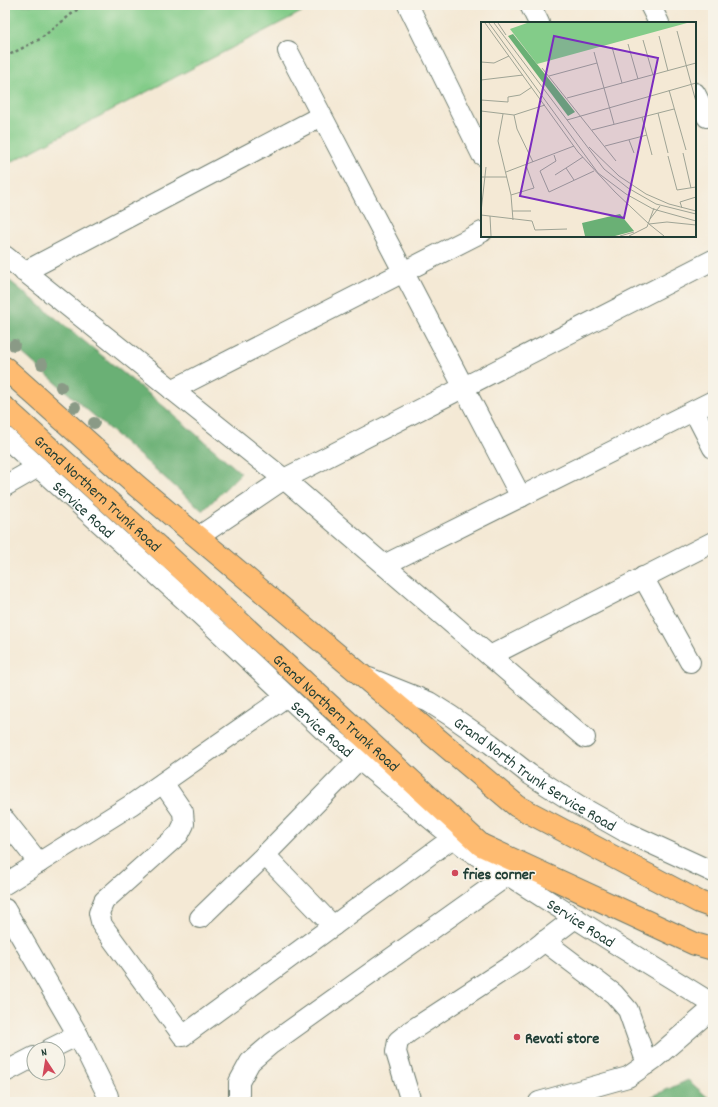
<svg xmlns="http://www.w3.org/2000/svg" width="718" height="1107" font-family="Dekko,sans-serif">
<rect width="100%" height="100%" fill="#f7f3e8"/>
<filter id="ink" filterUnits="userSpaceOnUse"><feTurbulence type="fractalNoise" baseFrequency=".025" numOctaves="2"/><feDisplacementMap in="SourceGraphic" scale="8" xChannelSelector="R" yChannelSelector="G"/><feConvolveMatrix kernelMatrix="1 2 1 2 8 2 1 2 1" color-interpolation-filters="sRGB"/></filter>
<filter id="wash" filterUnits="userSpaceOnUse"><feTurbulence type="fractalNoise" baseFrequency=".012" numOctaves="4" result="noise"/><feDisplacementMap in="SourceGraphic" scale="16" xChannelSelector="R" yChannelSelector="G"/><feGaussianBlur stdDeviation="0.9" result="paint"/><feColorMatrix in="noise" values="0 0 0 0 0 0 0 0 0 0 0 0 0 0 0 0 0 1.4 0 .05"/><feComposite in="paint" operator="in"/></filter>
<g filter="url(#wash)">
<rect width="100%" height="100%" fill="#f4e9d5"/>
<path fill="#83cc89" stroke="#51845e" d="M5,5H315L5,165Z"/>
<g fill="#6ab075" stroke="#447654">
<path d="M5,277L154,398L241,473L203,511L5,338Z"/>
<path d="M688,1080L713,1102H640Z"/>
</g>
</g>
<g filter="url(#ink)">
<g fill="none" stroke-linecap="round" stroke-linejoin="round">
<g stroke="#6a796c" stroke-width="22">
<g id="minor">
<path d="M408,5L482,155"/>
<path d="M530,5L539,23"/>
<path d="M650,5L659,23"/>
<path d="M288,51L521,497"/>
<path d="M695,93L707,117"/>
<path d="M5,256L284,479L585,738"/>
<path d="M24,272L321,116"/>
<path d="M172,390L482,232"/>
<path d="M694,411L713,448"/>
<path id="s1" d="M5,437L187,602L322,729L467,849L619,946L713,1004"/>
<path d="M5,486L38,467"/>
<path d="M198,537L284,479L713,260"/>
<path d="M384,565L713,401"/>
<path d="M643,577L690,662"/>
<path d="M490,656L713,542"/>
<path id="s2" d="M369,678L429,702L451,716L491,744L529,774L578,805L624,831L713,872"/>
<path d="M163,783L183,812L184,824L179,834L104,901L99,913L102,925L183,1036L454,837"/>
<path d="M5,820L39,863"/>
<path d="M265,855L359,759"/>
<path d="M5,884L131,805L287,696"/>
<path d="M5,909L78,1035L50,1049"/>
<path d="M200,918L265,855L333,926"/>
<path d="M544,941L614,994L628,1010L647,1064"/>
<path d="M78,1035L108,1096"/>
<path d="M5,1072L34,1057"/>
<path d="M239,1102V1082L250,1062L271,1044L508,875"/>
<path d="M411,1102L396,1052L398,1041L409,1032L521,959L575,918"/>
<path d="M539,1102L628,1077L654,1059L713,1008"/>
</g>
</g>
<g stroke="#6a796c" stroke-width="24">
<g id="highway">
<path d="M5,368L137,486L517,806L699,902L713,907"/>
<path id="s3" d="M5,408L131,522L481,845L695,944L713,949"/>
</g>
</g>
<path stroke="#6a796c" stroke-width="2.5" stroke-dasharray="3 3" stroke-linecap="butt" d="M5,57L40,39L83,5"/>
<use href="#minor" stroke="#fff" stroke-width="20"/>
<use href="#highway" stroke="#febb71" stroke-width="22"/>
</g>
<g fill="#8a9a86">
<circle cx="14" cy="345" r="6"/>
<circle cx="42" cy="364" r="6"/>
<circle cx="61" cy="387" r="6"/>
<circle cx="75" cy="407" r="6"/>
<circle cx="94" cy="423" r="6"/>
</g>
</g>
<g fill="#d1495b" stroke="#f7f3e8" stroke-width="1.5">
<circle cx="455" cy="873" r="4"/>
<circle cx="517" cy="1037" r="4"/>
</g>
<g text-anchor="middle" stroke-width="3" stroke-linejoin="round" paint-order="stroke">
<g font-size="16" fill="#1f3d34" stroke="#f7f3e8">
<text dy="6" stroke="none"><textPath href="#s3" startOffset="126">Grand Northern Trunk Road</textPath></text>
<text dy="6" stroke="none"><textPath href="#s1" startOffset="107">Service Road</textPath></text>
<text dy="6" stroke="none"><textPath href="#s3" startOffset="450">Grand Northern Trunk Road</textPath></text>
<text dy="6" stroke="none"><textPath href="#s1" startOffset="431">Service Road</textPath></text>
<text dy="6" stroke="none"><textPath href="#s2" startOffset="193">Grand North Trunk Service Road</textPath></text>
<text dy="6" stroke="none"><textPath href="#s1" startOffset="755">Service Road</textPath></text>
</g>
<g font-size="16" font-weight="bold" fill="#1f3d34" stroke="#f7f3e8" text-anchor="start">
<text x="463" y="879">fries corner</text>
<text x="525" y="1043">Revati store</text>
</g>
</g>
<g transform="translate(481 22)">
<rect width="215" height="215" fill="#f4e9d5"/>
<path d="M46,1H206L56,42L29,7Z" fill="#83cc89"/>
<path d="M32,12L83,76L94,90L87,94L27,14ZM139,192L153,209L134,214H104L101,201Z" fill="#6ab075"/>
<path fill="none" stroke="#9fa495" stroke-width="1" d="M4,1L97,130L134,170L168,202L186,200L215,203M8,1L117,151L145,172L172,187L215,199M13,1L123,147L147,166L175,182L215,192M17,1L25,13M196,9L215,80M178,14L187,49M162,18L172,53M147,22L157,57M131,25L141,61M113,30L133,102M0,40L13,41L28,34M61,46L135,139M68,54L116,41M0,58L42,53M188,68L205,128M86,76L215,41M0,78L27,80V75L39,73L51,65M0,89L33,93L64,83M177,91L187,131M22,92L17,119L30,173L32,198M33,93L36,107L52,140M161,95L171,133M86,98L215,61M111,108L193,87M148,118L153,131M124,124L166,113M108,125L138,154L165,172L188,182L215,189M202,131L210,166M73,133L75,139L59,149L68,170L113,149M187,134L196,168L215,165M85,146L102,135M25,150L93,124M74,153L85,146L93,158M0,155H26M30,173L53,166L45,143M201,186L199,180L215,175M31,189H50M0,190L5,145M0,193L51,199L54,208L86,207M9,194L10,214M169,197L179,184M168,202L183,214M139,214L153,210M148,214L166,205L173,186"/>
<path fill="#7b2cbf" fill-opacity="0.15" stroke="#7b2cbf" stroke-width="2" d="M73,14L177,36L143,196L39,174Z"/>
<rect width="215" height="215" fill="none" stroke="#1f3d34" stroke-width="2"/>
</g>
<rect width="718" height="1107" fill="none" stroke="#f7f3e8" stroke-width="20"/>
<g transform="translate(46 1061) rotate(348)"><circle r="19" fill="#f7f3e8" stroke="#a1aaa0"/>
<path d="M0-3L7 15L0 10L-7 15Z" fill="#d1495b"/>
<text y="-6" font-size="11" font-weight="bold" text-anchor="middle" fill="#1f3d34">N</text>
</g>
</svg>
